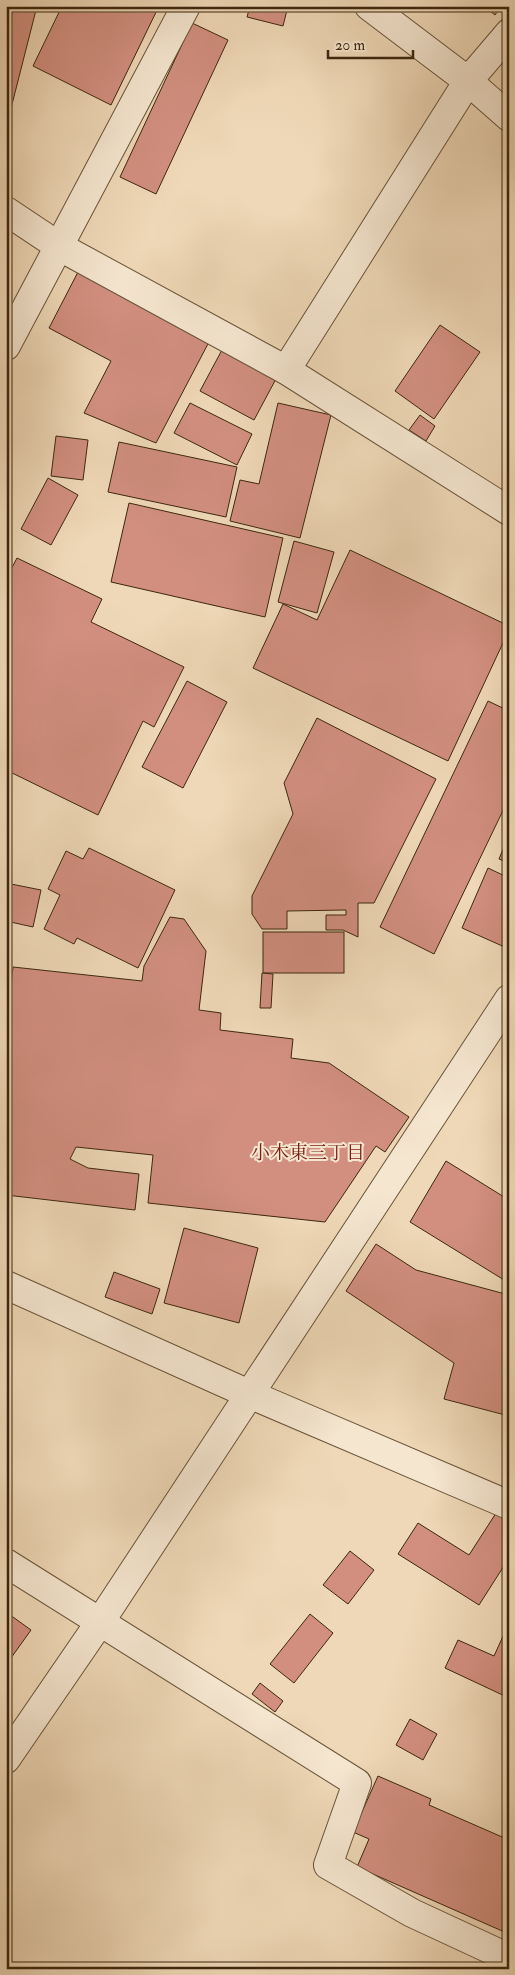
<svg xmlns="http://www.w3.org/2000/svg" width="515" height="1975" font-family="'IM FELL Double Pica','Noto Serif JP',serif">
<rect width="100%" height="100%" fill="#efd8b7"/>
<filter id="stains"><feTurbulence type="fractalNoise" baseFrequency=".004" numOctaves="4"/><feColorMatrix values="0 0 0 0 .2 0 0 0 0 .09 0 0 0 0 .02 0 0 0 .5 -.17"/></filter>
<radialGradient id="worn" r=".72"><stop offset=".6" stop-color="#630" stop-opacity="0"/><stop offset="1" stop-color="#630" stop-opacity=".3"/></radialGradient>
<g fill="#d28f80" stroke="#3c270e">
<path d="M6,6H37L6,128Z"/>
<path d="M62,6H159L111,105L33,66Z"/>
<path d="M250,6H288L283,26L247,17Z"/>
<path d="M484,6H501L495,15Z"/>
<path d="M192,23L228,40L156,194L120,177Z"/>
<path d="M78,272L210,340L156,443L84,413L111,361L49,328Z"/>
<path d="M440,325L480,352L434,419L395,391Z"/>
<path d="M223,348L277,377L254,420L200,391Z"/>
<path d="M190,403L252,434L237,465L174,433Z"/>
<path d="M278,403L331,415L300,538L230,521L240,480L259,484Z"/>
<path d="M420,415L435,426L426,441L409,430Z"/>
<path d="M56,436L88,440L83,480L51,476Z"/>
<path d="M119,442L237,467L226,517L108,492Z"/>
<path d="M48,478L78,495L51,545L21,529Z"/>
<path d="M129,503L283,538L265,617L111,582Z"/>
<path d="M294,541L334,552L317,613L278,602Z"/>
<path d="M350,550L509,626V630L448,761L253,668L283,604L317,620Z"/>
<path d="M17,558L102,599L91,622L184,667L154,727L143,721L98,815L6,770V579Z"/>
<path d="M187,681L227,702L183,788L142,767Z"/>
<path d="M488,701L509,711V798L434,954L380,927Z"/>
<path d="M317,718L436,779L374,903H358V937L343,930H326V915H346V910L287,911V929H262L252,914V896L293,814L284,783Z"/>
<path d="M509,835V863L499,859Z"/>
<path d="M89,848L175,890L138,968L77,938L74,944L44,929L60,895L48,889L66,851L83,859Z"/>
<path d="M488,868L509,878V949L462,928Z"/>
<path d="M6,883L41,890L33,927L6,921Z"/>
<path d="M170,917L184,919L206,951L199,1010L221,1013L220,1030L293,1039L291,1058L329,1063L409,1117L385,1152L376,1146L325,1222L148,1203L153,1155L76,1147L70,1159L88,1168L139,1174L135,1210L6,1195V1027L13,967L142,981L144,966Z"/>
<rect x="263" y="932" width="81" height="41"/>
<path d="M262,973L273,974L271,1008H260Z"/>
<path d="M446,1161L509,1200V1283L410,1222Z"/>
<path d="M184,1228L258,1248L239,1323L164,1303Z"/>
<path d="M376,1244L416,1270L509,1295V1416L444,1399L454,1363L346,1291Z"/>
<path d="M114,1272L160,1289L152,1314L105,1297Z"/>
<path d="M498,1510L509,1517V1558L479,1605L398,1554L418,1523L469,1555Z"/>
<path d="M350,1551L374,1570L348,1604L323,1585Z"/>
<path d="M6,1612L31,1630L6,1665Z"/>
<path d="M310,1614L333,1633L294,1683L270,1664Z"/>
<path d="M509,1623V1698L445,1668L458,1640L494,1656Z"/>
<path d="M260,1683L283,1701L275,1712L252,1694Z"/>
<path d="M410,1719L437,1734L423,1760L396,1745Z"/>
<path d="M378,1776L431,1799L429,1805L509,1840V1934L357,1867L369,1839L353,1832Z"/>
</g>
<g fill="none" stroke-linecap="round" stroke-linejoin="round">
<g stroke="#695338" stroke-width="30">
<g id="minor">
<path d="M6,211L60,247L286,370L509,511"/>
<path d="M6,346L186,6"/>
<path d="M286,370L468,81L509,33"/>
<path d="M6,1285L249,1394"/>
<path d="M6,1563L357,1783L328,1865L412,1913L509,1958"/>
<path d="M6,1759L100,1622L509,999"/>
</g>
</g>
<g stroke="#695338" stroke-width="30">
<g id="tertiary">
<path d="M369,6L468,81L509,117"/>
<path d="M249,1394L509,1505"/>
</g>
</g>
<use href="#minor" stroke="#f5e6d0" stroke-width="28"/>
<use href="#tertiary" stroke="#f5e6d0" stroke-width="28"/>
</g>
<g text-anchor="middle" stroke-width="4" stroke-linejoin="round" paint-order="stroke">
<g font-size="19" fill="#7a1f14" stroke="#f5e6d0">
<text x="308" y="1159">小木東三丁目</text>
</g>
</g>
<rect width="515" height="1975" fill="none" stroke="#efd8b7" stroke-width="25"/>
<rect x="8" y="8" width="500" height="1960" fill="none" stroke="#3c270e" stroke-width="2.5"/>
<rect x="12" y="12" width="490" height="1950" fill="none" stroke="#3c270e"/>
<path d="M328 50v8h85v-8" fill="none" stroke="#3c270e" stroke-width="2.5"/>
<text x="335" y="50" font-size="15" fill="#3c270e" stroke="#f5e6d0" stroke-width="4" paint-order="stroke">20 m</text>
<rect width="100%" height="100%" filter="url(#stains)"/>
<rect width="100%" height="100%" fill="url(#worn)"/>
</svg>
